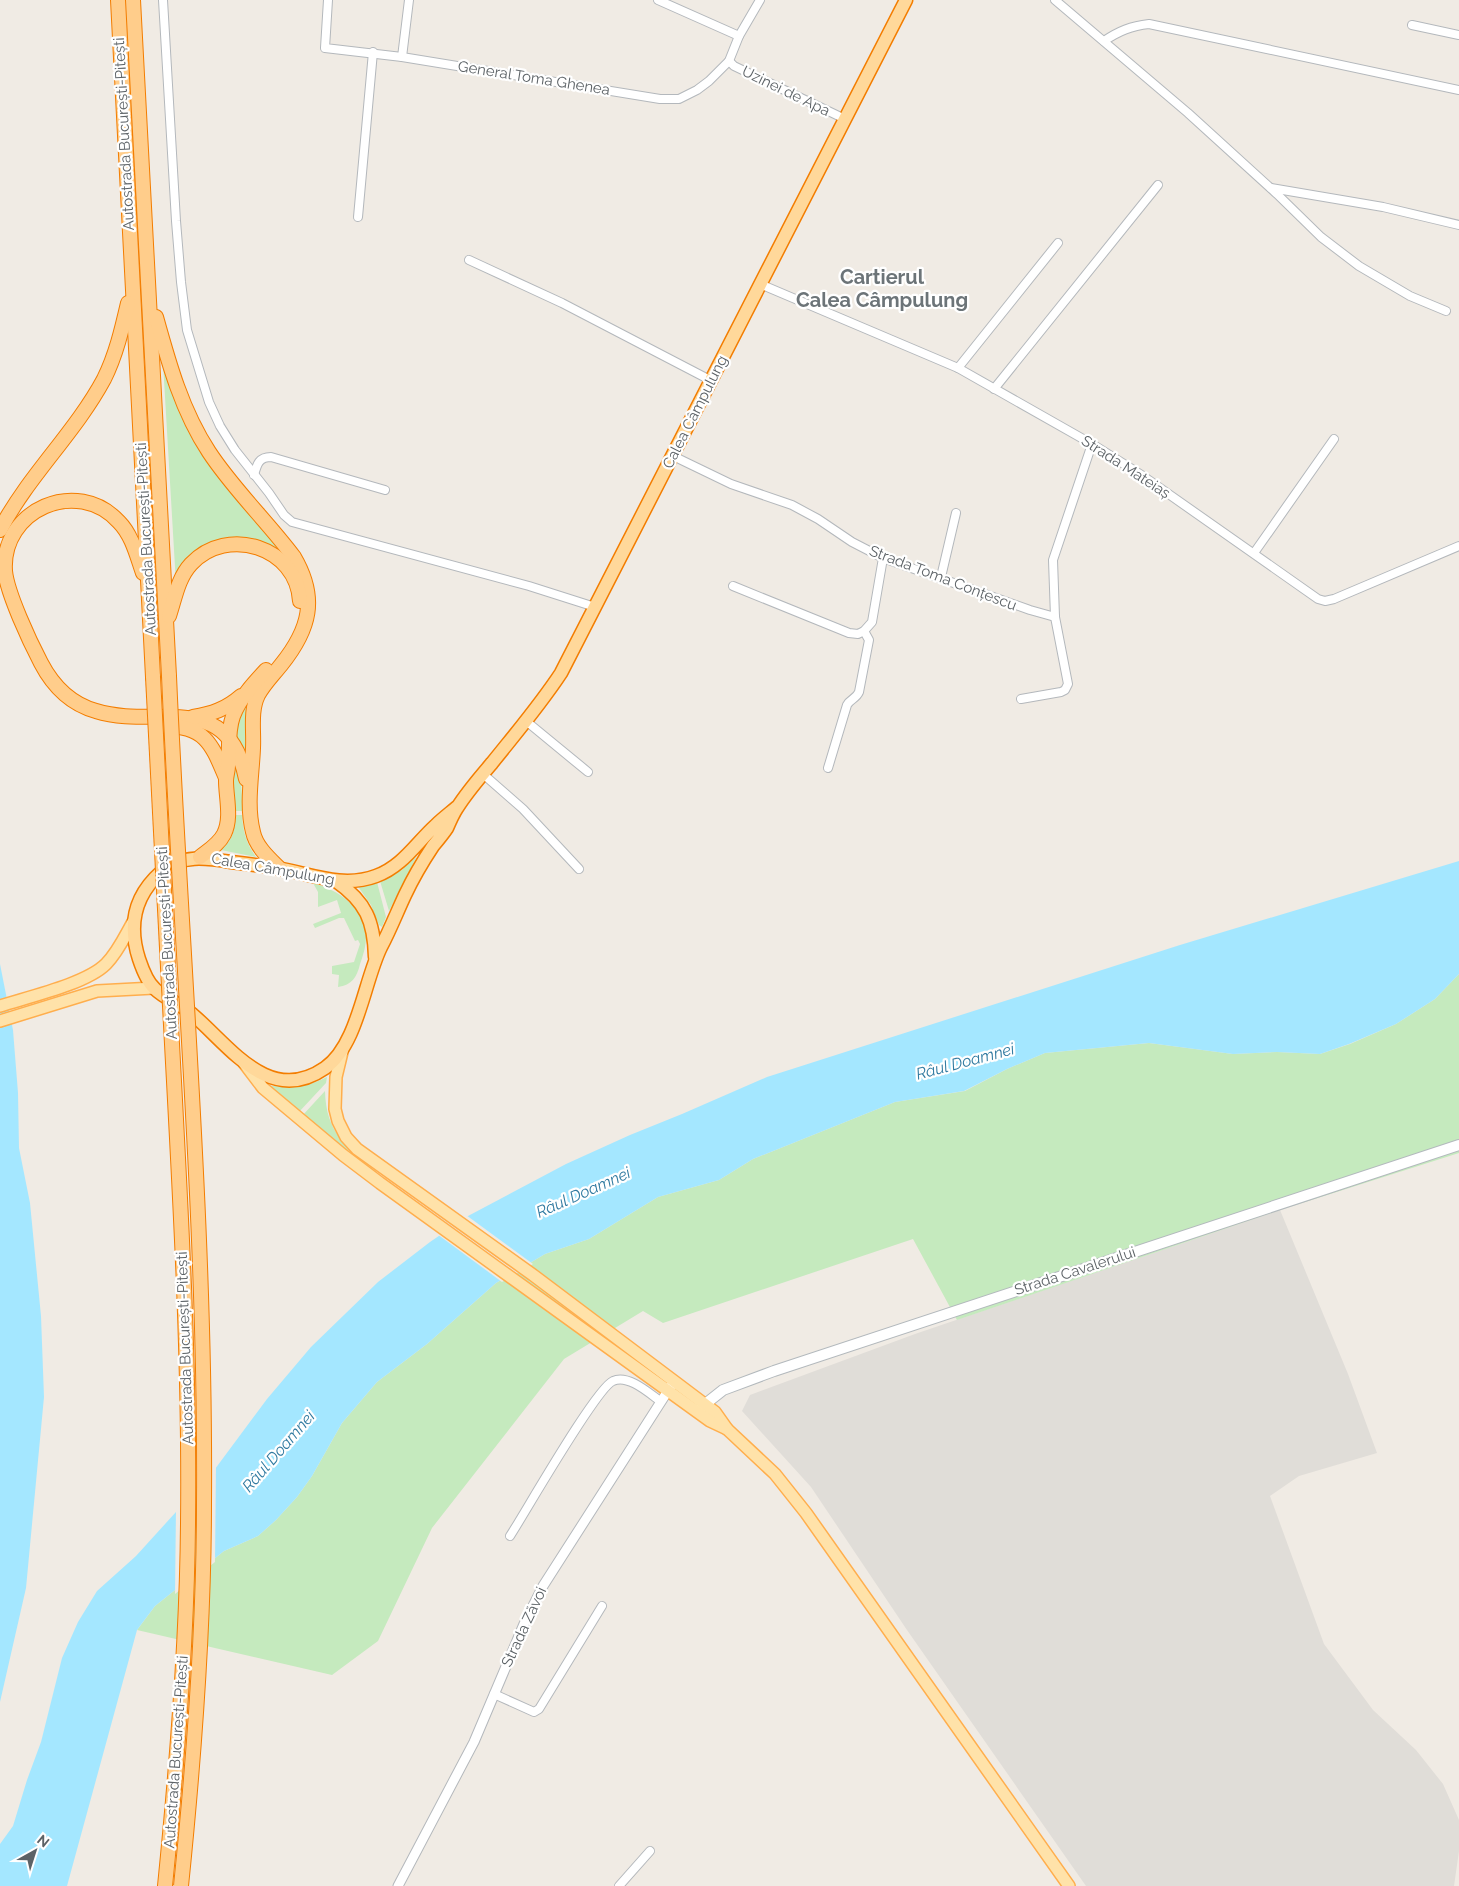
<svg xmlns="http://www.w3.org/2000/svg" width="1459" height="1886" font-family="Raleway,sans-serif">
<rect width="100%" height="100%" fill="#f0ebe4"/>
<path fill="#e0ddd8" d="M1280,1210L1348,1374L1377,1453L1299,1476L1270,1496L1324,1644L1373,1710L1416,1750L1443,1784L1459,1820V1851L1454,1886H1086L907,1630L811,1487L742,1411L750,1395L915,1334Z"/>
<g fill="#c5eabe">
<path d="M163,363L179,399L295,565L226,540L176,584Z"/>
<path d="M251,691L248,763L236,741L235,718Z"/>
<path d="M235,756L241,782L243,811H234L231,763Z"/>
<path d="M235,815H242C243,831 246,843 256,857L221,850C233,839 235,831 235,815Z"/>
<path d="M417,856L389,911L380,881L402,870Z"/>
<path d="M377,882L386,917L382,927L379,925L371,905L357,885Z"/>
<path d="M313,883C338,890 365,907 366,937C366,946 363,956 360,964C357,977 352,985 338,987L339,975L332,974V966L354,962L360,944L358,940L355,941L344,918H339L315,928L313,924L341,913L337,900L318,907V892Z"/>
<path d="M1459,974V1153L1280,1210L957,1320L913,1239L663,1323L643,1311L564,1359L432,1528L378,1641L332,1675L137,1630L155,1606L224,1551L258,1536L276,1520L297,1497L312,1476L342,1423L377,1382L427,1344L496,1283L545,1254L589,1239L658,1197L719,1180L753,1159L895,1102L965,1091L1007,1069L1045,1053L1149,1043L1233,1054L1277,1052L1320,1054L1350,1044L1396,1024L1435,999Z"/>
<path d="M327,1077L326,1083L298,1113L265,1085C288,1088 306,1088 327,1077Z"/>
<path d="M325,1091C326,1133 346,1147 377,1172V1174L302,1116Z"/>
</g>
<g fill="#a4e7ff">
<path d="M1459,861V974L1435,999L1396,1024L1349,1044L1320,1054L1277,1052L1233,1054L1149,1043L1045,1053L1007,1069L964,1091L895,1102L753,1159L719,1180L658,1197L589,1239L545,1254L496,1283L427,1344L377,1382L342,1423L312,1476L297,1497L276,1520L258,1536L224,1551L155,1606L137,1630L67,1886H0V1844L13,1826L27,1780L41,1742L62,1658L78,1622L97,1591L136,1556L215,1469L267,1399L311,1347L378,1282L430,1242L468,1216L566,1164L630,1135L682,1114L767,1077L1180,945Z"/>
<path d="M0,964L13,1030L18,1093L19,1148L30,1203L41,1316L44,1397L26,1588L0,1702Z"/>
</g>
<g fill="#f0ebe4">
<path d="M466,1215L533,1264L502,1282L437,1234Z"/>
<path d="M216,1464L215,1562L196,1577L197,1485Z"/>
<path d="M195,1487L194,1579L175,1594L176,1508Z"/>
</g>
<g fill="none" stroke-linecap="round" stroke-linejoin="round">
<g stroke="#b4b8bc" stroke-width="10">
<g id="minor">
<path d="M163,0L176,221L181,282L187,330L209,402L220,426L235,450L269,493L284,515L292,522L529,586L595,607"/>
<path d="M328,0L325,48L402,57L660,99H679L697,90L709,81L729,61L739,36L760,0"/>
<path d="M658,0L739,36"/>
<path d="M1055,0L1188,113L1277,194L1321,237L1359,266L1410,296L1446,311"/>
<path d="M1412,25L1459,35"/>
<path d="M1104,41C1119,31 1131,26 1149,24L1459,90"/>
<path d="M402,57L409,0"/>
<path d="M729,61L734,66L845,119"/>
<path d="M1271,188L1383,207L1459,225"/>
<path d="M358,217L373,52"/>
<path d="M469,260L562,303L712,381"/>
<path d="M760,284L958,368L1092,444L1143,476L1318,599L1325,601L1334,599L1459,546"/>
<path d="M958,368L1058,243"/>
<path d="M994,389L1158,185"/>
<path d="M673,456L731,484L792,505L818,519L852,542L883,558L1030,610L1055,617"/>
<path d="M254,475C257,464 259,457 271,457L385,490"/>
<path d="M1254,553L1334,439"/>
<path d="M941,577L956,513"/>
<path d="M733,586L849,633L858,634L864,631L872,622L883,558"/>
<path d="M1021,699L1061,692L1065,690L1068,684L1055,617L1053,560L1092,444"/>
<path d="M526,721L588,772"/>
<path d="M828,768L847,705C850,699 856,699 859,692L869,640L864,631"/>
<path d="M483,774L523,809L579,869"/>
<path d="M510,1536C525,1513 596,1388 613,1381C628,1374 649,1393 660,1401"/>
<path d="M494,1694L534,1712L539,1709L602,1606"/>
<path d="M619,1886L650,1851"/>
</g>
</g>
<g stroke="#b4b8bc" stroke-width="11">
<path id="tertiary" d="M398,1886L474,1742L524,1624L543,1586L671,1386"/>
</g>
<g stroke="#b3b9bd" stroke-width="12">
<path id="secondary" d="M699,1409L723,1390L774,1371L1459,1145"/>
</g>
<g stroke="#ffae4d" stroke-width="14">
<g id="primary">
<path d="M0,1006C28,997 86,984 106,964C118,952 125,936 133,922"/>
<path d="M0,1021L97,991L154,988"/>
<path d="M343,1048L336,1077L335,1109L338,1121L346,1137L357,1149L533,1275L715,1412L727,1429L775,1474L806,1513L1069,1886"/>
<path d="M244,1063L263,1088L343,1155L380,1183L710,1421L727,1429"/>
</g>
</g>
<g stroke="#f37d00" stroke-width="15">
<g id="trunk">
<path d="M457,807C450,813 442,819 436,825C416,843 403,866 376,876C344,888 313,875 282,869C265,866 248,864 231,862C207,858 181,854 161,872C134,896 128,925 139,959C142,968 147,982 155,989C165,999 181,1004 192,1014C229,1045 269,1107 325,1068C358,1045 364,981 381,947C390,930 397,912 405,895C413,878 423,861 433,846C438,840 443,834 447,828C450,821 453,814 457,808C467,792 480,777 492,763C516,733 540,705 561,673L906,0"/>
<path d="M336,881C366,902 374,921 375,957"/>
</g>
</g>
<g stroke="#f37d00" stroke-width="16">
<g id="motorway">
<path d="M118,0L153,677"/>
<path d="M133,0L169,676"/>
<path d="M156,317C169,364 182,411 209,452C234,490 267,521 294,557C318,598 310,629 281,665C273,675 264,684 258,695C250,711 254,731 253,748C252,775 246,805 253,832C256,847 270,859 280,869"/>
<path d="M0,530C28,476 75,433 104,379C116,355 122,329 128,303"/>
<path d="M143,573C137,556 132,535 119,522C77,476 1,510 5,571C7,593 30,642 41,663C53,686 71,704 96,711C157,730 228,688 246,779"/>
<path d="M169,616C175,598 178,578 191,564C227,525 297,547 300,601"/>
<path d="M193,717C212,714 226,709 241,696"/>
<path d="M165,726C206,726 212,745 226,778"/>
<path d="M200,857C209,850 219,844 224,834C232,818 226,797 226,781C226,776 228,771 228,766C230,749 227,733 233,716C240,698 253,684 266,670"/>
<path d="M165,1886C177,1766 187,1645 188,1524C190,1351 179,1179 170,1006"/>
</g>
</g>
<use href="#minor" stroke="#fff" stroke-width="8"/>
<use href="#tertiary" stroke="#fff" stroke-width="9"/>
<use href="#secondary" stroke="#fff" stroke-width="10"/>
<use href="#primary" stroke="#ffe2a9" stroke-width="11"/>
<use href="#trunk" stroke="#ffd89a" stroke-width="12"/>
<use href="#motorway" stroke="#ffcd8b" stroke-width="14"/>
<g stroke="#f37d00" stroke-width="16" stroke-linecap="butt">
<g id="motorway-bridge">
<path d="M169,676C181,952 206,1227 204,1503C204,1631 194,1759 181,1886"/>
<path d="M153,677L170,1006"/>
</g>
</g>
<use href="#motorway-bridge" stroke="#ffcd8b" stroke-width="14"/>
</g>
<g text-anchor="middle" stroke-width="4.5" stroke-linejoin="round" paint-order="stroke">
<g font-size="15" fill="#5c6266" stroke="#fff">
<text transform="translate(534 78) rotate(9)" y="5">General Toma Ghenea</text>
<text transform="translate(786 91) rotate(26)" y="5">Uzinei de Apa</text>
<text transform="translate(124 134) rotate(-93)" y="5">Autostrada București-Pitești</text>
<text transform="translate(695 412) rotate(-63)" y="5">Calea Câmpulung</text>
<text transform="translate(1126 467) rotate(33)" y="5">Strada Mateiaș</text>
<text transform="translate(146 539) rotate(-93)" y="5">Autostrada București-Pitești</text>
<text transform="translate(943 578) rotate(21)" y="5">Strada Toma Conțescu</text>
<text transform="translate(273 869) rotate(10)" y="5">Calea Câmpulung</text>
<text transform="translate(167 943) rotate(-93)" y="5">Autostrada București-Pitești</text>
<text transform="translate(1075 1271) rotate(-18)" y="5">Strada Cavalerului</text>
<text transform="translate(185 1348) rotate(-92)" y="5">Autostrada București-Pitești</text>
<text transform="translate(524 1627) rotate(-65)" y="5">Strada Zăvoi</text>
<text transform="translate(176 1752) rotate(-86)" y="5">Autostrada București-Pitești</text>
</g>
<g font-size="16" font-style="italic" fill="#307aa0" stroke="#fff">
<text transform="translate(965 1061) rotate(-15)" y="6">Râul Doamnei</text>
<text transform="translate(583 1192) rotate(-24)" y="6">Râul Doamnei</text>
<text transform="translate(278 1451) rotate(-49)" y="6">Râul Doamnei</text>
</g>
<g font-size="20" font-weight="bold" fill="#6c7478" stroke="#fff">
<text x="882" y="284">Cartierul<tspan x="882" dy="23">Calea Câmpulung</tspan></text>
</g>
</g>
<g transform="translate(35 1851) rotate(39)" stroke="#ffffff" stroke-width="4" paint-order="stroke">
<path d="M0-4L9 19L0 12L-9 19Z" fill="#5c6266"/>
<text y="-8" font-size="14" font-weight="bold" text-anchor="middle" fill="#5c6266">N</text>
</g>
</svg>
